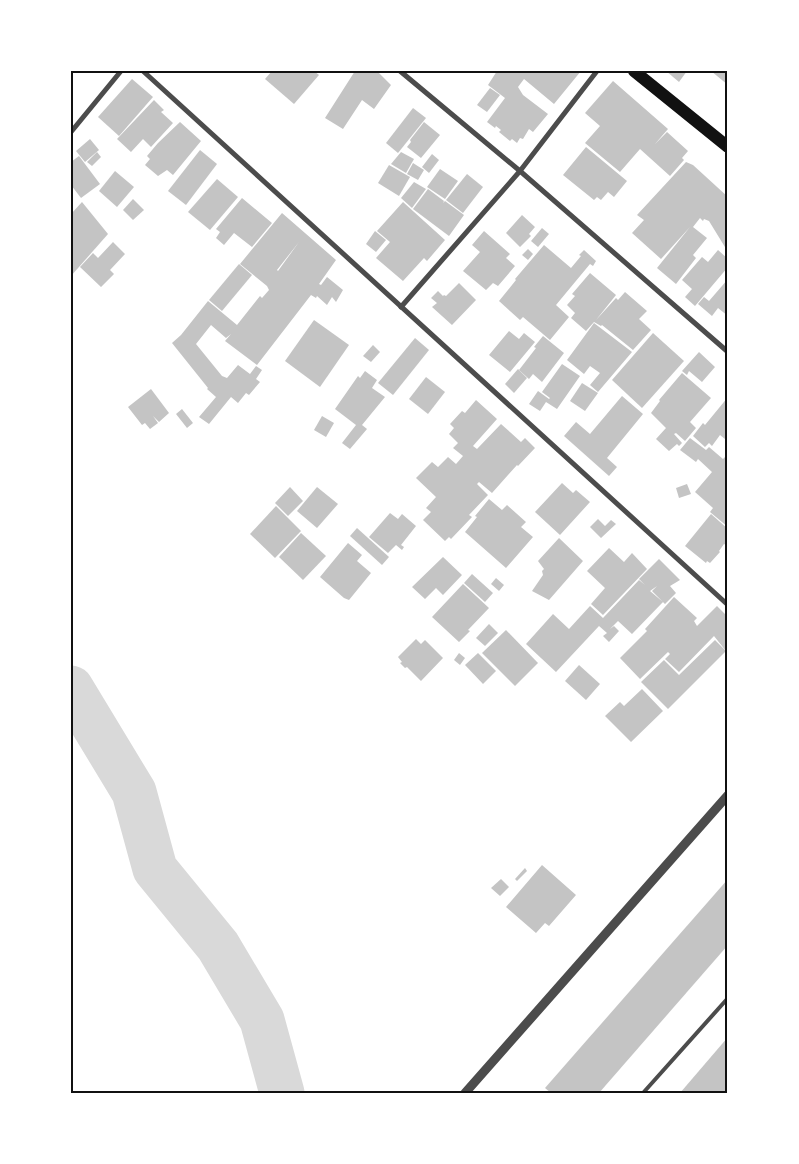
<svg xmlns="http://www.w3.org/2000/svg" width="799" height="1164" font-family="'PT Sans',sans-serif">
<rect width="100%" height="100%" fill="#fff"/>
<g fill="none" stroke-linecap="round" stroke-linejoin="round">
<path stroke="#d9d9d9" stroke-width="45" d="M71,688L134,792L155,869L218,946L262,1020L282,1093"/>
</g>
<g fill="#c4c4c4" fill-rule="evenodd">
<path d="M272,71H314L319,75L294,104L265,79Z"/>
<path d="M355,71H377L391,85L374,109L362,100L343,129L325,118Z"/>
<path d="M497,71H581L554,104L524,79L518,87L523,95L548,114L533,132L529,129L523,139L520,138L517,143L512,139L510,141L499,132L501,130L496,126L495,128L487,122L505,98L488,85Z"/>
<path d="M666,71H687L679,82Z"/>
<path d="M711,71H728V85Z"/>
<path d="M132,79L153,97L119,136L98,117Z"/>
<path d="M613,81L668,129L655,144L667,132L688,151L682,158L684,160L670,176L640,149L620,172L585,143L600,126L585,113Z"/>
<path d="M490,88L500,95L487,112L477,105Z"/>
<path d="M154,100L164,110L161,112L173,123L151,147L143,139L131,152L117,139Z"/>
<path d="M413,108L426,118L398,153L386,143Z"/>
<path d="M180,122L201,141L173,175L167,170L158,176L145,165L150,159L147,156L158,143Z"/>
<path d="M424,122L440,135L421,158L407,147L411,142L410,140Z"/>
<path d="M90,139L99,150L85,162L76,151Z"/>
<path d="M586,147L627,181L614,197L608,192L601,200L597,197L594,200L563,175Z"/>
<path d="M200,150L217,164L186,205L168,191Z"/>
<path d="M97,152L101,157L92,166L87,162Z"/>
<path d="M401,152L414,159L406,173L391,164Z"/>
<path d="M432,154L439,160L429,173L422,167Z"/>
<path d="M79,156L100,184L81,198L71,185V162Z"/>
<path d="M686,162L693,165L728,197V252L709,221L704,219L703,221L700,218L693,227L707,238L693,255L696,258L676,284L657,268L690,227L661,259L632,233L644,220L637,215Z"/>
<path d="M413,163L424,170L418,180L407,174Z"/>
<path d="M389,165L410,177L399,196L378,183Z"/>
<path d="M440,169L458,181L445,199L427,187Z"/>
<path d="M115,171L134,187L117,207L99,191Z"/>
<path d="M467,174L483,187L463,213L446,200Z"/>
<path d="M217,179L238,197L210,230L188,212Z"/>
<path d="M414,182L426,189L412,208L401,198Z"/>
<path d="M428,189L444,201L443,203L445,201L464,215L449,236L413,209Z"/>
<path d="M242,198L272,223L252,247L234,233L224,245L216,238L220,232L216,229Z"/>
<path d="M133,199L144,210L133,220L123,210Z"/>
<path d="M82,202L108,234L71,276V214Z"/>
<path d="M403,202L445,240L427,261L424,258L403,281L376,258L390,242L377,231Z"/>
<path d="M282,213L336,260L319,284L321,285L327,277L343,290L336,302L332,297L327,305L317,296L316,298L311,295L257,365L225,341L231,334L226,338L211,325L196,344L222,376L227,378L238,365L250,374L256,366L262,370L256,379L260,382L249,395L246,393L238,403L231,397L209,424L199,417L216,397L207,389L208,388L172,343L181,335L208,301L237,325L260,296L262,298L269,290L267,286L240,264ZM299,242L278,271L277,270Z"/>
<path d="M522,215L535,227L529,234L531,236L520,247L506,233Z"/>
<path d="M542,228L549,234L538,247L531,241Z"/>
<path d="M375,231L386,240L376,252L366,244Z"/>
<path d="M484,231L510,254L506,258L515,266L498,286L493,283L486,290L463,271L480,252L472,245Z"/>
<path d="M113,242L125,254L110,270L114,274L101,287L80,267L93,253L98,258Z"/>
<path d="M544,245L571,268L581,256L579,255L584,250L596,261L593,266L590,264L556,305L569,317L550,340L523,317L520,320L499,301L516,280L515,279Z"/>
<path d="M528,249L533,254L528,260L522,255Z"/>
<path d="M718,250L728,259V267L695,306L685,297L692,289L682,280L702,257L708,262Z"/>
<path d="M239,264L252,275L222,311L209,300Z"/>
<path d="M590,273L616,295L596,320L616,298L618,300L625,292L647,311L639,319L651,330L633,350L602,325L601,326L594,322L586,331L571,318L575,313L567,305L575,296L572,294Z"/>
<path d="M728,279V316L718,308L712,316L698,304L704,297L709,301Z"/>
<path d="M459,283L476,300L452,325L432,307L437,303L431,298L438,291L443,296L444,295L446,296Z"/>
<path d="M314,320L349,345L320,387L285,361Z"/>
<path d="M594,323L632,352L598,392L590,385L600,373L590,366L584,374L567,360Z"/>
<path d="M509,331L519,339L524,333L535,342L510,372L489,355Z"/>
<path d="M653,333L684,361L642,408L612,380Z"/>
<path d="M543,336L564,353L542,382L533,374L529,379L519,370L536,348L534,347Z"/>
<path d="M415,338L429,350L393,395L378,383Z"/>
<path d="M373,345L380,352L371,362L363,356Z"/>
<path d="M699,352L715,367L702,382L689,371L687,375L682,371Z"/>
<path d="M562,364L580,376L557,409L546,402L540,411L529,404L538,391L549,399L550,398L542,392Z"/>
<path d="M518,369L527,378L514,393L505,384Z"/>
<path d="M365,371L377,380L372,388L385,397L362,425L367,429L350,449L342,443L356,425L335,409L358,376L360,378Z"/>
<path d="M682,373L711,398L690,422L696,428L685,441L676,433L674,434L682,443L679,446L677,444L669,451L656,439L666,428L651,413L660,401L659,400Z"/>
<path d="M426,377L445,392L428,414L409,399Z"/>
<path d="M582,383L598,393L585,411L570,401Z"/>
<path d="M151,389L169,413L159,422L153,416L158,423L150,429L145,423L142,425L128,407Z"/>
<path d="M622,396L643,414L607,458L617,467L609,476L564,436L576,422L590,434Z"/>
<path d="M728,397V436L725,439L720,435L712,446L709,443L705,447L693,436L703,423L705,425Z"/>
<path d="M476,400L497,419L473,446L477,449L501,424L521,442L525,438L535,448L518,466L517,465L492,493L479,482L477,484L488,495L469,515L472,517L451,539L449,537L445,541L423,520L431,512L426,508L436,497L416,478L432,462L438,467L448,457L456,464L463,456L453,448L458,443L449,434L454,428L450,424L462,411L465,413Z"/>
<path d="M182,409L193,423L187,428L176,414Z"/>
<path d="M322,416L334,423L326,437L314,430Z"/>
<path d="M690,438L706,450L709,447L723,459L728,454V527L710,512L713,508L695,492L712,472L698,459L696,462L680,450Z"/>
<path d="M562,483L573,493L576,490L590,502L560,535L535,512Z"/>
<path d="M687,484L691,494L679,498L676,488Z"/>
<path d="M290,487L303,501L288,516L275,503Z"/>
<path d="M317,487L338,504L317,528L297,511Z"/>
<path d="M489,499L502,510L507,505L526,522L521,527L533,537L506,568L465,532L477,517L475,516Z"/>
<path d="M276,506L301,531L275,558L250,534Z"/>
<path d="M390,513L398,519L402,514L416,526L401,545L404,547L402,550L396,545L388,553L369,537Z"/>
<path d="M711,514L728,529V546L724,544L719,551L720,552L710,563L707,561L706,563L685,546Z"/>
<path d="M598,519L605,526L611,520L616,524L601,538L590,527Z"/>
<path d="M357,528L389,557L382,565L350,536Z"/>
<path d="M301,533L326,556L303,580L279,557Z"/>
<path d="M559,538L583,561L549,600L532,591L543,575L542,571L544,569L538,561Z"/>
<path d="M348,543L362,555L357,561L371,573L349,600L344,598L320,577Z"/>
<path d="M609,548L624,562L632,553L647,569L603,615L591,604L605,588L587,571Z"/>
<path d="M443,557L462,575L443,595L436,588L425,599L412,587Z"/>
<path d="M659,559L680,580L670,586L676,593L665,604L652,591L657,586L650,591L663,602L632,634L618,621L610,629L614,626L619,631L609,642L603,636L607,633L599,626L556,672L526,644L553,614L569,629L590,606L603,618L639,580L645,585L639,579Z"/>
<path d="M472,574L493,593L485,602L464,583Z"/>
<path d="M496,578L504,585L499,591L491,584Z"/>
<path d="M463,584L489,608L468,630L470,631L459,642L432,617Z"/>
<path d="M674,597L697,618L694,621L697,626L717,606L728,617L726,651L714,636L679,672L665,659L670,654L668,652L640,679L620,658L647,631L645,629Z"/>
<path d="M489,624L498,633L485,646L476,638Z"/>
<path d="M506,630L538,663L515,686L482,653Z"/>
<path d="M416,639L421,644L425,640L443,658L421,681L407,667L405,668L400,663L402,662L398,657Z"/>
<path d="M715,640L726,651L668,709L641,682L664,660L679,675Z"/>
<path d="M459,653L465,658L460,665L454,660Z"/>
<path d="M478,653L496,671L483,684L465,665Z"/>
<path d="M579,665L600,684L586,700L565,681Z"/>
<path d="M642,689L663,711L631,742L605,716L620,702L624,706Z"/>
<path d="M542,865L576,895L549,926L545,923L536,933L506,907Z"/>
<path d="M525,868L527,871L517,881L515,879Z"/>
<path d="M501,879L509,887L500,896L491,888Z"/>
<path d="M728,879V945L599,1093H551L545,1088Z"/>
<path d="M728,1037V1093H680Z"/>
</g>
<g fill="none" stroke-linecap="round" stroke-linejoin="round">
<path stroke="#4c4c4c" stroke-width="4" d="M643,1093L728,998"/>
<g stroke="#4c4c4c" stroke-width="5">
<path d="M143,71L728,605"/>
<path d="M400,71L520,171L728,352"/>
<path d="M71,132L121,71"/>
<path d="M401,307L520,171L597,71"/>
</g>
<path stroke="#4c4c4c" stroke-width="9" d="M465,1093L728,795"/>
<path stroke="#111" stroke-width="12" d="M634,71L728,147"/>
</g>
<rect width="799" height="1164" fill="none" stroke="#ffffff" stroke-width="145"/>
<rect x="72" y="72" width="654" height="1020" fill="none" stroke="#111" stroke-width="2"/>
</svg>
